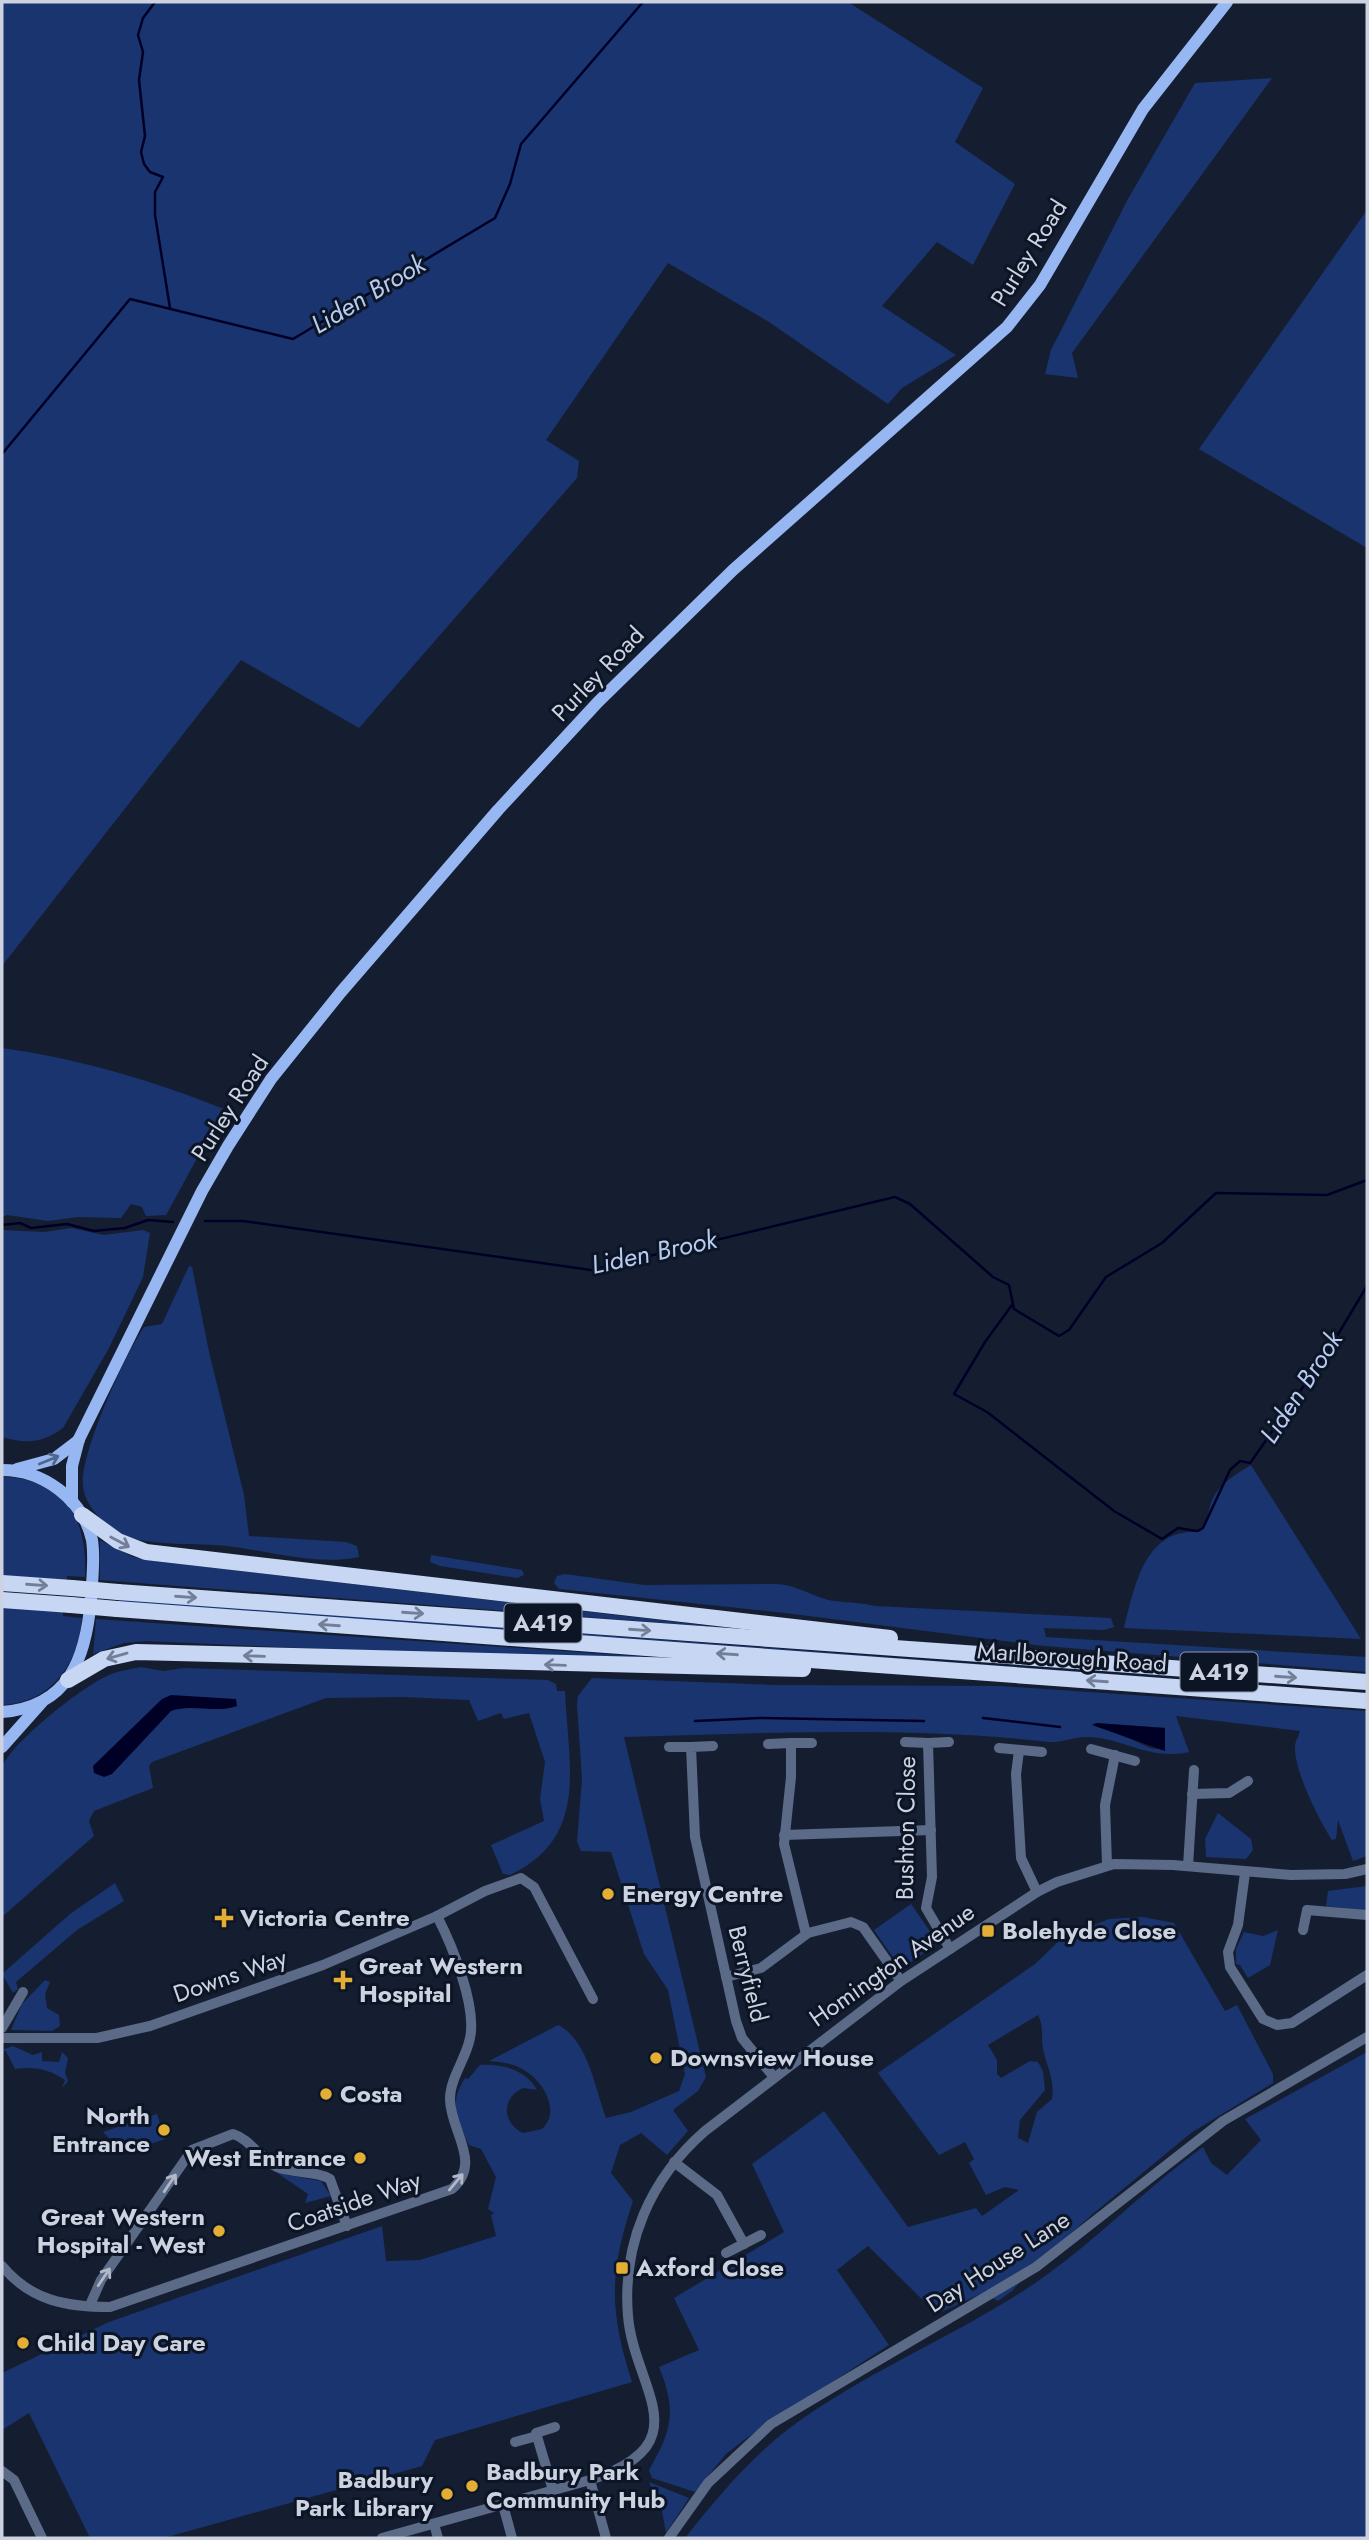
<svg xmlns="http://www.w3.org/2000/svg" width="1369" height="2540" font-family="Jost,sans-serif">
<rect width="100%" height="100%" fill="#151e30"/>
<g fill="#19346e" fill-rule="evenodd">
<path d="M2,2H848L983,88L955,142L1015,184L973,265L937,242L882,306L956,355L902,388L888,404L769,322L668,263L546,440L579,461L577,478L359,728L241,660L2,966Z"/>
<path d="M1272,78L1072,353L1078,378L1045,374L1051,350L1128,199L1195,83Z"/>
<path d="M1367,210V548L1199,449Z"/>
<path d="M2,1048C80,1059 151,1080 224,1109L166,1215L146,1216L142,1207L131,1204L121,1218L78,1217L48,1221L7,1215L2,1217Z"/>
<path d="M71,1228L104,1235L143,1230L150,1233L143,1277L109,1348L63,1428C44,1442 28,1444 5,1438L2,1437V1230L44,1232Z"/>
<path d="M189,1266L192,1267L209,1352L244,1495L249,1536L346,1542L357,1546L359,1557C314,1566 271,1551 227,1546C199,1543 150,1546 126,1536C107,1529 84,1506 83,1485C80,1453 125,1355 144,1327L162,1324Z"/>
<path d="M1251,1465L1361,1639L1124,1628C1135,1585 1145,1527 1200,1532C1210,1521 1207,1512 1212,1500C1219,1484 1236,1474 1251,1465Z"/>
<path d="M2,1477C65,1478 88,1519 85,1577L67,1576L66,1582L2,1577Z"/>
<path d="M100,1540L133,1557L147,1560L728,1628L100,1580Z"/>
<path d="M431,1555L522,1570L524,1575L517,1578L440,1566L430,1562Z"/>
<path d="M565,1574L644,1585L776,1584C793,1585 803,1591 819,1597C835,1604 857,1601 875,1606L1111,1618L1114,1627L1104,1630L1044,1628L1046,1637L1367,1657V1672L1044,1646L785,1613L559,1589L554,1583L557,1576Z"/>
<path d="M119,1598L1201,1681L118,1603Z"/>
<path d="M2,1607L63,1611V1616L82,1618C79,1663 51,1703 2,1705Z"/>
<path d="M96,1619L665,1658L386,1652L146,1641L124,1643L93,1654Z"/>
<path d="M141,1667L163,1671L184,1668L548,1680L556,1684L557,1691H565C568,1765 590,1837 510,1875L503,1874L491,1845L544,1821L540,1799L545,1762L529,1713L504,1719L501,1713L478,1721L469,1700L404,1697L326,1698L152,1762L149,1766L153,1788L94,1811L89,1821L94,1836L2,1917V1767C13,1741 87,1682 114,1673C123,1670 133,1669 141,1667Z"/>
<path d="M592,1678L774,1685L1000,1686L1367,1711V1856L1353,1861L1338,1820L1336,1839L1332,1840C1319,1820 1294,1770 1295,1747C1295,1741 1299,1736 1300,1731L1176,1716L1189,1752C1147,1761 1124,1737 1086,1737C1074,1737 1061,1743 1049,1742C909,1726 766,1733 624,1737L706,2077L698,2091L673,2110L688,2131L667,2155L641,2133L620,2145L611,2173L633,2201C609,2273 609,2310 632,2382L435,2440L422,2466L164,2538H90L29,2413L2,2430V2373L109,2322L382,2226L386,2261L420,2260L496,2236L491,2215L494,2213L488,2209L496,2177L481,2149L469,2145C456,2119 449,2102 465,2078L468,2079L480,2065C501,2063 527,2070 537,2090L523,2088C501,2098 502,2123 523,2133L542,2129C562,2111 542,2079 522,2069C512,2063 500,2062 489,2061L558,2025C588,2040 595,2088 606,2118L631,2112L679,2091L685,2074L668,1990L644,1954L611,1852L581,1851L577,1842L582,1779L577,1705L578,1696ZM1096,1723L1165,1728V1750L1150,1748Z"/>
<path d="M1218,1813L1251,1839L1253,1850L1246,1859L1206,1857L1205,1839Z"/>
<path d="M115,1883L124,1901L77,1930L16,1982L18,1989L13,1993L2,1974L70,1914Z"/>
<path d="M1367,1886V1911L1326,1906L1328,1891Z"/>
<path d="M911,1904L938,1943L901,1969L874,1930Z"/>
<path d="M1143,1917L1174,1923L1225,2011L1237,2005L1273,2074V2083L1191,2133L1094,2213L1031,2269L1012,2291L998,2301L983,2293L937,2314L868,2246L837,2270L889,2345L748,2437L726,2454L695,2492L652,2478L649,2470C672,2430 677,2411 659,2367L699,2350L674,2298L784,2232L752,2164L824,2111L908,2227L976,2208L982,2216L1019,2190L1005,2187L986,2195L969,2163L974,2159L965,2142L939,2155L878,2073L1035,1964L1062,1938L1109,1919ZM1038,2015C1044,2026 1041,2037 1043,2049C1047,2068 1055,2079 1052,2099L1037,2112L1028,2143L1018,2138L1020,2120L1045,2090L1043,2071L1038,2062L1030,2061L1001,2078L997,2074V2060L988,2045Z"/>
<path d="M1278,1930L1270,1965L1248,1978L1240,1965L1236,1964V1949L1244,1932L1263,1936Z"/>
<path d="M45,1980L50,1982L45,1994L47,2008L59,2015L60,2026L52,2031L11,2030L22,2004Z"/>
<path d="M13,2046L33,2055L42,2052V2061L59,2062L62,2052L68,2058L65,2073L68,2081L62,2088L65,2080C49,2069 34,2066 15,2069L6,2051L2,2050Z"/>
<path d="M1367,2052V2538H685C717,2498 750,2458 791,2427C863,2374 946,2340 1020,2293C1087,2251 1139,2193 1203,2147L1211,2163L1227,2175L1261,2140L1245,2119Z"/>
<path d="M157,2114L165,2139L124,2153L103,2132Z"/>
<path d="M267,2166L287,2175L321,2181L331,2196L305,2203L308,2194Z"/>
<path d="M649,2482L689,2498L666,2533L662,2511Z"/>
</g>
<g fill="#000027">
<path d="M171,1695L236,1699L237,1706C215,1714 192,1703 171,1711L112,1774L104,1777L94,1773L93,1766L162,1699Z"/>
<path d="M1096,1723L1165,1728V1751L1092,1725Z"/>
</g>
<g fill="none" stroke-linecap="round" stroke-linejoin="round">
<g stroke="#000027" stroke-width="2.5">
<path d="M155,2L143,18L138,35L143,52L139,80L145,136L141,152L144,164L150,172L163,177L155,192V215L170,308"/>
<path d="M2,454L130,299L293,339L495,218L510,184L521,144L643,2"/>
<path d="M205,1221H243L591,1270L895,1197L910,1204L993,1277L1009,1285L1014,1309L1059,1336L1069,1330L1106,1277L1162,1243L1216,1193L1327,1195L1367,1180"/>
<path d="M2,1225L20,1223L31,1228L67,1224L94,1231L125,1228L148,1220L173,1222"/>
<path d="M1012,1305L985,1342L954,1394L987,1412L1114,1511L1162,1539L1178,1528L1197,1531L1203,1528L1230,1470L1240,1461L1250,1463L1253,1459L1328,1351L1367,1286"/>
<path d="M983,1718L1060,1727"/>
<path d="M695,1721L760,1718L924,1721"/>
</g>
<g stroke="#5b6a87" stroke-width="10">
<path d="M905,1742L928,1743"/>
<path d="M949,1742L928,1743L932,1877L926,1908L950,1949"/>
<path d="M791,1743H812"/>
<path d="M768,1744L791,1743V1777L784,1844L806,1934"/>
<path d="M713,1746L691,1747L695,1837L736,2021L742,2038L773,2076"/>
<path d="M669,1747H691"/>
<path d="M999,1748L1042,1752"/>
<path d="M1091,1749L1135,1761"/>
<path d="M1019,1751L1016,1774L1021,1858L1037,1892"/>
<path d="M1192,1794L1229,1793L1248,1781"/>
<path d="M784,1835L931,1830"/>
<path d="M1107,1865L1105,1805L1115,1755"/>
<path d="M1188,1866L1194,1770"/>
<path d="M1245,1873L1238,1925L1228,1952L1230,1967L1263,2019L1277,2025L1292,2023L1367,1975"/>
<path d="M1303,1930L1307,1910L1367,1915"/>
<path d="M726,1977L761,1968L808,1933L851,1922L863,1927L901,1981"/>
<path d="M2,2028L23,1992"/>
<path d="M2,2038H97L150,2026L323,1965L437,1916L485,1891L521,1878L534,1887L593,1999"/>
<path d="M674,2162L717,2195L744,2244"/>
<path d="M726,2253L761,2235"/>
<path d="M2,2266C31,2301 67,2307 110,2307L452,2189C483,2162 450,2131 450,2099C450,2078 466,2059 470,2038C477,2006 452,1945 437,1916"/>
<path d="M90,2305L101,2280L192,2150L233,2134C250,2139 260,2159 277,2167C293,2174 315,2170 330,2179L347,2226"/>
<path d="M515,2442L537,2436"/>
<path d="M2,2471L14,2480L42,2538"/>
<path d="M590,2480L606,2538"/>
<path d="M553,2490L536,2433L555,2427"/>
<path d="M503,2505L512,2538"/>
<path d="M434,2524L438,2538"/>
<path d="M382,2538L590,2480C703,2443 634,2389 628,2316C622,2244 650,2179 705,2131L901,1981L1037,1892L1057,1882L1114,1864L1173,1865L1291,1875L1345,1874L1367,1869"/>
<path d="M669,2538L708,2483L771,2424L1036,2267L1223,2121L1367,2037"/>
</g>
<g stroke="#97b7f3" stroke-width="12">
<path d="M17,1469L54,1459L79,1440"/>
<path d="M2,1470C43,1470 83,1499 92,1540C95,1559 92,1580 91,1599C86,1658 69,1707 2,1712"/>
<path d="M72,1502V1466L79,1439L202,1191L228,1146L271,1079L341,992L498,810L598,702L733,570L1007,327L1040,285L1143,109L1227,2"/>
<path d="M2,1747L42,1702"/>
</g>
<g stroke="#c6d6f3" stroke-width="16">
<path d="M82,1515L118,1541L146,1552L890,1638"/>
<path d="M2,1583L72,1588"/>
<path d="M118,1592L1367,1682"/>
<path d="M2,1600L71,1605"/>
<path d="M117,1609L1367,1701"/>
<path d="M68,1680L104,1659L136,1652L803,1669"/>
</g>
<g stroke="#c6d6f3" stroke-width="16">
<path d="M72,1588L118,1592"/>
<path d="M71,1605L117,1609"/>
</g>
</g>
<defs><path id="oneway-shaft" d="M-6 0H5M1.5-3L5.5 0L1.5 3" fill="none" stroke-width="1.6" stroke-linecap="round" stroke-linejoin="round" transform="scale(1.75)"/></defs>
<use stroke="#52668c" href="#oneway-shaft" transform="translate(49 1460) rotate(-22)"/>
<g stroke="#727f97">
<use href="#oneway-shaft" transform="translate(120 1542) rotate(28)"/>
<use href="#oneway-shaft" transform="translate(37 1585) rotate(4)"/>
<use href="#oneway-shaft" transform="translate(186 1597) rotate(4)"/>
<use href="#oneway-shaft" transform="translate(413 1613) rotate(4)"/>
<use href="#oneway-shaft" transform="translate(329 1625) rotate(-176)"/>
<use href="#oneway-shaft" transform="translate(640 1630) rotate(4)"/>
<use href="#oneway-shaft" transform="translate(727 1654) rotate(-176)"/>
<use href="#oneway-shaft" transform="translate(117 1656) rotate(164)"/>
<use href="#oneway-shaft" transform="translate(254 1656) rotate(-178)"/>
<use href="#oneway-shaft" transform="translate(555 1665) rotate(-178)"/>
<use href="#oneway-shaft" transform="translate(1286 1677) rotate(4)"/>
<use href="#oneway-shaft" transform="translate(1097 1681) rotate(-176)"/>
</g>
<g stroke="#b0b8c9">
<use href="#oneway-shaft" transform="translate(456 2182) rotate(-50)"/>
<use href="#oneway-shaft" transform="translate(170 2183) rotate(-56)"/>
<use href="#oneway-shaft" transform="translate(104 2277) rotate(-56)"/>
</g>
<g fill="#e4ae35" stroke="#0c1526" stroke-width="2.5">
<circle cx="608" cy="1894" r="7"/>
<path d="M220.5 1907.5h7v7h7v7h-7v7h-7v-7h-7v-7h7z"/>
<rect x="981" y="1924" width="14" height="14" rx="3.5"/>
<path d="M339.5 1969.5h7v7h7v7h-7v7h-7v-7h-7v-7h7z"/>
<circle cx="656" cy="2058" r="7"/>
<circle cx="326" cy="2094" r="7"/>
<circle cx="164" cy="2130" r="7"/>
<circle cx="360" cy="2158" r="7"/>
<circle cx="219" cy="2231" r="7"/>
<rect x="615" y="2261" width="14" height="14" rx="3.5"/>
<circle cx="23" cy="2343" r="7"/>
<circle cx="472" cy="2486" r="7"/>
<circle cx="447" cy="2494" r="7"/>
</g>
<g text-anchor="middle" stroke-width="6" stroke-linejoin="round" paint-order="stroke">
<g fill="#0c1526" stroke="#9299a8" stroke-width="2">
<rect x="504.5" y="1603.5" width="77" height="39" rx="5"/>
<rect x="1180.5" y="1652.5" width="77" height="39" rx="5"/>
</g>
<g font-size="23" font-weight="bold" fill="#ccd2df">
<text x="543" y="1631">A419</text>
<text x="1219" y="1680">A419</text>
</g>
<g font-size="24" fill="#ccd2df" stroke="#0c1526">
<text transform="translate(1029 253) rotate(-58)" y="8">Purley Road</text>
<text transform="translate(598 674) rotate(-46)" y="8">Purley Road</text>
<text transform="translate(230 1108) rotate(-57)" y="8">Purley Road</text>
<text transform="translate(1072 1657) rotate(4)" y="8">Marlborough Road</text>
<text transform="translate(906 1828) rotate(-89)" y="8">Bushton Close</text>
<text transform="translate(892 1965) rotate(-35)" y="8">Homington Avenue</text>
<text transform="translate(748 1974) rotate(76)" y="8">Berryfield</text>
<text transform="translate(230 1976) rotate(-19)" y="8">Downs Way</text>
<text transform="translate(354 2202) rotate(-19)" y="8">Coatside Way</text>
<text transform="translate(998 2262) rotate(-33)" y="8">Day House Lane</text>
</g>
<g font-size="24" font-weight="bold" fill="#ccd2df" stroke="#0c1526" text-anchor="start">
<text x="622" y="1902">Energy Centre</text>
<text x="240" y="1926">Victoria Centre</text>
<text x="1002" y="1939">Bolehyde Close</text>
<text x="359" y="1974">Great Western<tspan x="359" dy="28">Hospital</tspan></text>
<text x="670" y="2066">Downsview House</text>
<text x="340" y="2102">Costa</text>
<text x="150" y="2124" text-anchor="end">North<tspan x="150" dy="28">Entrance</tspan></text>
<text x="346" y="2166" text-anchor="end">West Entrance</text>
<text x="205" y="2225" text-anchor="end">Great Western<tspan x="205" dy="28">Hospital - West</tspan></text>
<text x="636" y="2276">Axford Close</text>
<text x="37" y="2351">Child Day Care</text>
<text x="486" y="2480">Badbury Park<tspan x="486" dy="28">Community Hub</tspan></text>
<text x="433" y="2488" text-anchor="end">Badbury<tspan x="433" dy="28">Park Library</tspan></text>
</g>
<g font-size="26" font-style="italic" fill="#b7caef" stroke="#0c1526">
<text transform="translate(368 294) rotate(-31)" y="9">Liden Brook</text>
<text transform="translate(654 1252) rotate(-12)" y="9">Liden Brook</text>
<text transform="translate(1301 1387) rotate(-57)" y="9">Liden Brook</text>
</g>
</g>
<rect width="1369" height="2540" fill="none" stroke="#ccd2df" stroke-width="7"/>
</svg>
